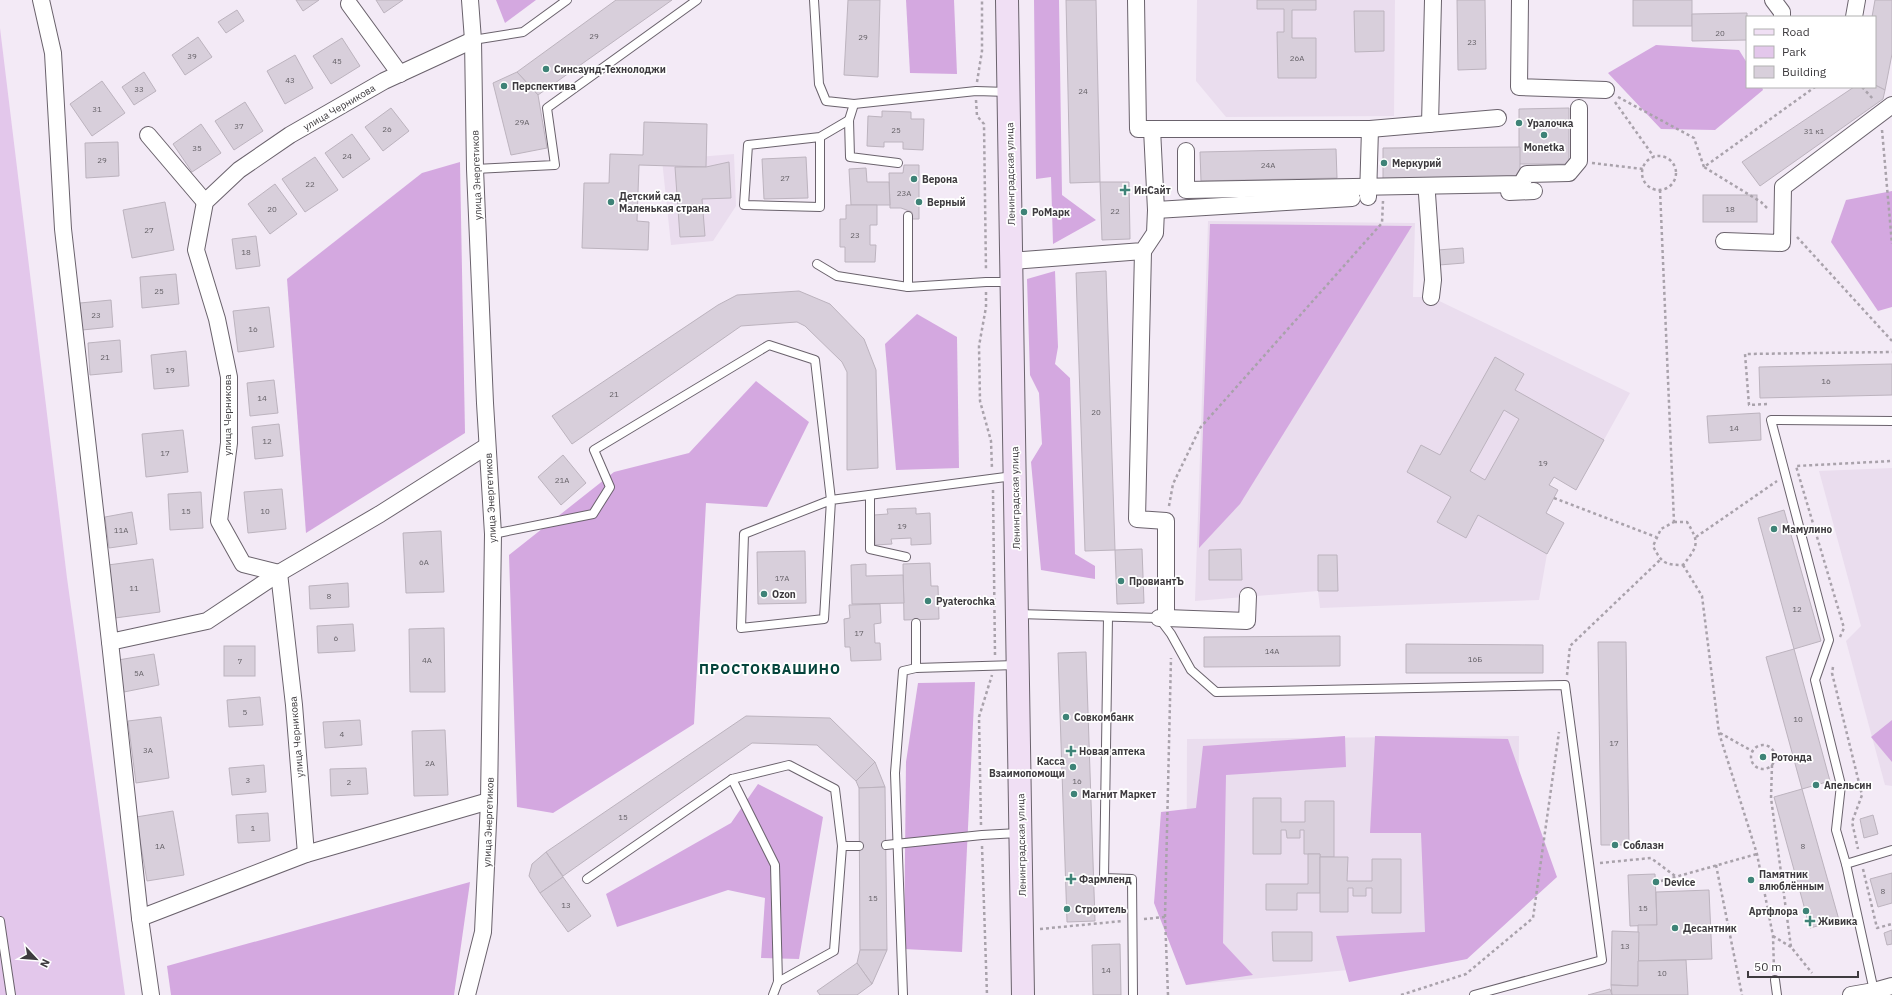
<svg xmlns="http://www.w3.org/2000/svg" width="1892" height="995" font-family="'IBM Plex Sans',sans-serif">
<rect width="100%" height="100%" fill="#f3eaf6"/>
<g fill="#eaddee">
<path d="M1197,0H1395L1394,116L1226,117L1196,81Z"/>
<path d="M734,154L736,206L713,241L671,245L662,160Z"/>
<path d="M1208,221L1415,223L1413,297H1431L1630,393L1576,490L1554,477L1549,485L1558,490L1546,513L1564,523L1547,554L1539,600L1320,608L1318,591L1195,601Z"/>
<path d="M1892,468V786L1885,785L1846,641L1861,626L1819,471Z"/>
<path d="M1519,736L1518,897L1467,959L1186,985L1187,739Z"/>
</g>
<path fill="#e3c7eb" d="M0,28L67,578L125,995H0Z"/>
<g fill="#d4a8e0">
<path d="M496,0H536L505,23Z"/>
<path d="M906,0H954L957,74L910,73Z"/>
<path d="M1034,0H1059L1062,195L1096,220L1053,244L1051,177L1036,179Z"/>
<path d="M1656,45L1739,50L1747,63V87H1762L1763,90L1715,130L1661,129L1608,73Z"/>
<path d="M460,162L465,433L306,533L287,279L422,173Z"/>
<path d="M1892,191V307L1878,311L1831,242L1846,200Z"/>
<path d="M1210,224L1412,226L1240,504L1199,548Z"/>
<path d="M1055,271L1058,347L1055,364L1070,378L1075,554L1095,566V579L1041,570L1031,462L1042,444L1039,393L1030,375L1027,279Z"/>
<path d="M917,314L957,337L959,468L896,470L885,344Z"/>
<path d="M756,381L809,422L767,507L706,503L694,724L553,813L517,807L509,555L614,472L689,453Z"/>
<path d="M975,682L962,952L904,949L906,762L918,683Z"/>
<path d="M1892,720V762L1871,737Z"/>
<path d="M1345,736L1346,767L1226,775L1223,943L1253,975L1186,985L1154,903L1161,812L1196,808L1203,746Z"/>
<path d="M1375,736L1508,739L1557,877L1467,959L1349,982L1336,936L1425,932L1421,833H1370Z"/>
<path d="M758,784L823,817L799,959L761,958L765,898L728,890L617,927L606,894L731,823Z"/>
<path d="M470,882L454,995H171L167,966Z"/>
</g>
<g fill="#d8cfdb" stroke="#bcb3be" fill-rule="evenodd">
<path d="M296,0H319L303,11Z"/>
<path d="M376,0H403L384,13Z"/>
<path d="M616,0H672L538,95L517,72Z"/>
<path d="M848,0H880L878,77L844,75Z"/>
<path d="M1066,0H1096L1100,182L1070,183Z"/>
<path d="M1257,0H1316V10H1292V38H1316V78H1278L1277,32H1284V9H1257Z"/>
<path d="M1457,0H1485L1486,69L1458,70Z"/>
<rect x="1633" y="0" width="59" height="26"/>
<path d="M1875,0H1892V54L1885,90L1875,85V17H1872Z"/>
<path d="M237,10L244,21L226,33L218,22Z"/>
<path d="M1354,11H1384V51L1355,52Z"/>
<path d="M1747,13V40L1692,41V14Z"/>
<path d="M198,37L212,57L185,75L172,55Z"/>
<path d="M342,38L360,66L331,84L313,56Z"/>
<path d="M295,55L313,88L285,104L267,71Z"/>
<path d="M144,72L156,91L134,105L122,87Z"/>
<path d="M517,72L538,95L547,148L511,155L493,83Z"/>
<path d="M102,81L125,113L92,136L70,104Z"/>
<path d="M1875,85L1885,90L1883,99L1760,186L1742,162L1854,87H1875Z"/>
<path d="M245,102L263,131L234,150L215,121Z"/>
<path d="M391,108L409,131L383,151L365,127Z"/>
<path d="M1569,108V164H1519V109Z"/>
<path d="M882,111L911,112V119H924L923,150L903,149V142H884V147L867,146L868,116L882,117Z"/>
<path d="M644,122L707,124L706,167L639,165L637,221L649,222L648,250L582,248L584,183H609L610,154L643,155Z"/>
<path d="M201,124L221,153L192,172L173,144Z"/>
<path d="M352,134L370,159L343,178L325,153Z"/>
<path d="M118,142L119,176L86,178L85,143Z"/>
<path d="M1520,147V178L1383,179V148Z"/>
<path d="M1336,149L1337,178L1201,181L1200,152Z"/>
<path d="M315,157L338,190L305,212L282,179Z"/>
<path d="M806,157L808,198L764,199L762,159Z"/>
<path d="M729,162L731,198L702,199L705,236L680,237L675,167H706Z"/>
<path d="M904,165H919V219H912V212L901,208H890L889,173H903Z"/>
<path d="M866,168L867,182H889L890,205H851L849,169Z"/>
<path d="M1100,182H1129L1130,239L1102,240Z"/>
<path d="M275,184L297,214L270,234L248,204Z"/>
<rect x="1703" y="195" width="54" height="27"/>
<path d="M165,202L174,250L132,258L123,210Z"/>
<path d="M846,205H877V225H870V245H876L875,262H845V247H840V219H846Z"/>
<path d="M256,236L260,266L236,269L232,239Z"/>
<path d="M1463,248L1464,263L1439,265L1438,250Z"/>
<path d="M1106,271L1115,550L1085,551L1076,273Z"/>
<path d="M176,274L179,304L142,308L140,277Z"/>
<path d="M799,291L830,304L864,339L876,370L878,468L847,470V372L842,362L805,326L797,322L741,326L572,444L552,416L718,305L737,295Z"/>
<path d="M111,300L113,327L82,330L80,303Z"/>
<path d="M269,307L274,347L238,352L233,311Z"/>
<path d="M120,340L122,372L90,375L88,343Z"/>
<path d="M186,351L189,386L154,389L151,355Z"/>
<path d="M1495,357L1524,374L1515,390L1604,440L1576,490L1554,477L1549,485L1558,490L1546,513L1564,523L1547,554L1478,515L1466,538L1437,522L1451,497L1407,472L1421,445L1440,455ZM1504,410L1519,419L1485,480L1470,471Z"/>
<path d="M1892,364V395L1760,398L1759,367Z"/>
<path d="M274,380L278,413L250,416L247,383Z"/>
<path d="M1760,413L1761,440L1709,443L1707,416Z"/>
<path d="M279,424L283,456L255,459L252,427Z"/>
<path d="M183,430L188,472L146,477L142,434Z"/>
<path d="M563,455L586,483L561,505L538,477Z"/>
<path d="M282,489L286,529L248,533L244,492Z"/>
<path d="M201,492L203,528L170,530L168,494Z"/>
<path d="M916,508V514L930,513L931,544L911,545V538L891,539L892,544L875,545L874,515L888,514L887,509Z"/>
<path d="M1784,510L1821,641L1794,649L1758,518Z"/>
<path d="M132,512L137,544L109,548L105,517Z"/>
<path d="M441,531L444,592L406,593L403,533Z"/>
<path d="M1142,549L1144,603L1117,604L1115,550Z"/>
<path d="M1241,549L1242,580H1209V550Z"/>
<path d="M805,551L806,603L758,604L757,552Z"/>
<path d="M1318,555H1337L1338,591H1318Z"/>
<path d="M153,559L160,612L115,618L108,565Z"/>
<path d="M930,563L931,586H938L939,619L904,620L903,564Z"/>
<path d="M866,564V576L903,575L904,603L852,604L851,565Z"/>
<path d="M348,583L349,607L310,609L309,586Z"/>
<path d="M880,604L881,623L874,624L875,643H880L881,660L851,661L850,647H845L844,619L850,618L849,605Z"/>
<path d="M353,624L355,651L318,653L317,626Z"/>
<path d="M444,628L445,692H410L409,629Z"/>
<path d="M1340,636V666L1204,667V637Z"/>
<path d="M1598,642H1626L1629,845H1601Z"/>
<path d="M1406,644L1543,645V673H1406Z"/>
<rect x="224" y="646" width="31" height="30"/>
<path d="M1794,649L1830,781L1802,789L1766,657Z"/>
<path d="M1086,652L1095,921L1067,922L1058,653Z"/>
<path d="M154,654L159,685L124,692L118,660Z"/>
<path d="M260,697L263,725L229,727L227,700Z"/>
<path d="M746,716L830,718L875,762L856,781L817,745L752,743L563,876L546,852Z"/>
<path d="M161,717L169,778L136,783L128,721Z"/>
<path d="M360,720L362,745L325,748L323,722Z"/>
<path d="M445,730L448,795L414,796L412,731Z"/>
<path d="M875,762L885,787L859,788L856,781Z"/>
<path d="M264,765L266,792L232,795L229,768Z"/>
<path d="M366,768L368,794L331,796L330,769Z"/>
<path d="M885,787L887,950H860L859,788Z"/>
<path d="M1802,789L1839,920L1810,928L1774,797Z"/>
<path d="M1253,798H1281V822H1305V801H1334V857H1320V854H1304V830H1300V838H1287L1286,830H1281V854H1253Z"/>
<path d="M173,811L184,875L147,881L136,817Z"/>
<path d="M268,813L270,841L238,843L236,815Z"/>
<path d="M1873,815L1878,834L1864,838L1860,819Z"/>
<path d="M546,852L563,877L540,893L529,876L532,864Z"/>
<path d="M1308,854H1320V893H1297V910H1266V884H1308Z"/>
<path d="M1320,857H1348L1347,881H1372V859H1401V913H1372V888H1366V896H1353V888H1348V912H1320Z"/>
<path d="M1892,873V903L1878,907L1870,879Z"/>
<path d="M1655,874L1657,925L1630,926L1628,875Z"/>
<path d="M563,877L591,916L568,932L540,893Z"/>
<path d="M1709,890L1712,959L1638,961V925H1657L1656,892Z"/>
<path d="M1892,930V944L1887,945L1884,933Z"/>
<path d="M1612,931L1639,932L1638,986L1611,985Z"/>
<path d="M1272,932H1312V961H1273Z"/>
<path d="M1120,944L1121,995H1093L1092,945Z"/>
<path d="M860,950H887L872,984L857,963Z"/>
<path d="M1686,960L1688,995H1612L1611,985L1638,986V961Z"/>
<path d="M857,963L872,984L857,995H820L817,991Z"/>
<path d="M1610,989L1612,995H1588Z"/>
</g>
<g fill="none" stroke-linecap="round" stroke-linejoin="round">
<g stroke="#6a626c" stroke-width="10">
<g id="service">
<path d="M814,0L819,84L826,101L854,104L976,91L1008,92"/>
<path d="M473,40L523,32L567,0"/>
<path d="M854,104L849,120L850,157L898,163"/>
<path d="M820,137V207L744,205L748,145L820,137L849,120"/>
<path d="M475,169L555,165L547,108L697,0"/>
<path d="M908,216V287L986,282H1010"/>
<path d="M817,264L837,276L908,287"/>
<path d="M870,495V549L906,557"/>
<path d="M493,534L593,514L610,487L594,450L769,345L815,360L831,500L824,619L741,628L744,534L831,500L1013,476"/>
<path d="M1018,614L1159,618L1171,634L1191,670L1216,692L1565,685L1602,960L1474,995"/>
<path d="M1108,617L1104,878L1132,879L1133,995"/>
<path d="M916,623V668L1016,665"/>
<path d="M732,779L775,865L778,982L773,995"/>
<path d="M886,845L982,835L1020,833"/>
<path d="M842,846H859"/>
<path d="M1846,864L1836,830L1841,785L1815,680L1829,640L1771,420L1892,421"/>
<path d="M587,879L732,779L789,765L835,789L842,846L834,951L778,982"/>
<path d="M0,921L11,995"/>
<path d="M1775,980L1777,995"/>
<path d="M1874,991L1846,864L1892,850"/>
<path d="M903,995L895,773L903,671L916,668"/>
</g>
</g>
<g stroke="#6a626c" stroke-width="18">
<g id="minor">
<path d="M41,0L53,53L63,229L110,642L140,918L151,995"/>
<path d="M1136,0L1138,129H1370L1498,118"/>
<path d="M1520,0L1519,87L1606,90"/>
<path d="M1773,0L1782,12V17"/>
<path d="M349,4L400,74"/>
<path d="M1854,17L1857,0"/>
<path d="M1430,124L1433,0"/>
<path d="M148,135L205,202"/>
<path d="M1186,151V190L1521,184L1527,174L1569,173L1579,161V108"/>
<path d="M1509,192L1534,191"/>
<path d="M1427,194L1433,280L1431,297"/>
<path d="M1368,197L1370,129"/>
<path d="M1156,210L1352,198"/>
<path d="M1724,241L1782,243L1783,187L1892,105"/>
<path d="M1143,251L1137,519L1166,521V618H1159"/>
<path d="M1011,261L1143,251L1155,233L1156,210L1152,129"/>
<path d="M1166,618L1247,621L1248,596"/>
<path d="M110,642L207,621L279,573L380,514L487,446"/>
<path d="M306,854L294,705L279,573L243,564L219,521L229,443V377L217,319L196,250L205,202L239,170L290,135L384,81L473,40"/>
<path d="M140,918L306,854L489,801"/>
<path d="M467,995L483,932L489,801L493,534L485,403L475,169L473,40L470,0"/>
<path d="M1851,995L1874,991L1892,986"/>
</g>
</g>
<g stroke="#6a626c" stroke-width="24">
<path id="secondary" d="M1007,0L1023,995"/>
</g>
<g stroke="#a9a2ab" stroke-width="2.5" stroke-dasharray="3 3" stroke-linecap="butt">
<path d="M977,82L982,51V0"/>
<path d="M1862,87L1874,100"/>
<path d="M1618,97L1694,138L1704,167"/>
<path d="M976,100L977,116L984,124L986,271"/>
<path d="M1615,102L1654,157"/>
<path d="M1882,130L1892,244"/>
<circle cx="1659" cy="173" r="17"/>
<path d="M1592,163L1643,169"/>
<path d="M1660,190L1674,522"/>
<path d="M1767,208L1761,202L1704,167L1815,87"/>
<path d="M1797,237L1892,341"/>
<path d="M986,292V307L979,346L980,401L991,441L992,469"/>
<path d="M1767,404L1749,405L1745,354L1892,352"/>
<path d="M993,490L995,655"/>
<path d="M1554,498L1656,537"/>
<path d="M1169,506L1173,484L1200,428L1382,223L1383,201"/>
<path d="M1674,522H1687C1700,543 1698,546 1683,565C1664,565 1661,562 1653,546L1661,529Z"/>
<path d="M1696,537L1777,481"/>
<path d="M1683,565L1702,596L1719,733L1757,854L1773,936L1774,969"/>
<path d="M1840,637L1844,628L1796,466L1892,461"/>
<path d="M1833,667L1832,673L1862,795L1852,822L1858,849"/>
<path d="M1567,675L1570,646L1660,560"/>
<path d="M1720,733L1752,751"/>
<circle cx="1763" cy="757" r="12"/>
<path d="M1772,765L1771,798L1791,947L1812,973"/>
<path d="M981,825L979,717L992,675"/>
<path d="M982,846L987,995"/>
<path d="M1600,863L1651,858L1675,876"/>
<path d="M1716,865L1742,995"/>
<path d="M1863,869L1877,928L1892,924"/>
<path d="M1661,881L1757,854"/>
<path d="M1144,919L1165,917"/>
<path d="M1040,929L1123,921"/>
<path d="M1773,936L1791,947"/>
<path d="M1168,995L1165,917L1171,658"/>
<path d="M1401,995L1466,974L1533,918L1559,732"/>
</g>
<use href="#service" stroke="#fff" stroke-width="8"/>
<use href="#minor" stroke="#fff" stroke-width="16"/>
<use href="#secondary" stroke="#f0dff4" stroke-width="22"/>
</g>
<g fill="#3e8377" stroke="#fff" stroke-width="1.5">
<circle cx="546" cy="69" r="4"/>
<circle cx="504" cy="86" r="4"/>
<circle cx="1519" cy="123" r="4"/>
<circle cx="1544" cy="135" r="4"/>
<circle cx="1384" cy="163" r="4"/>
<circle cx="914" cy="179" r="4"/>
<path d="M1123 184h4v4h4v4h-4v4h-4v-4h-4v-4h4z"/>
<circle cx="611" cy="202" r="4"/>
<circle cx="919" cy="202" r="4"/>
<circle cx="1024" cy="212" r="4"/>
<circle cx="1774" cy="529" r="4"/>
<circle cx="1121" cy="581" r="4"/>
<circle cx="764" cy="594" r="4"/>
<circle cx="928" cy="601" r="4"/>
<circle cx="1066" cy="717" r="4"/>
<path d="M1069 745h4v4h4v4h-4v4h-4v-4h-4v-4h4z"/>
<circle cx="1763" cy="757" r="4"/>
<circle cx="1073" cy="767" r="4"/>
<circle cx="1816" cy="785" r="4"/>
<circle cx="1074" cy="794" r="4"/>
<circle cx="1615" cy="845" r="4"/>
<path d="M1069 873h4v4h4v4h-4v4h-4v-4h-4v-4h4z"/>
<circle cx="1751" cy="880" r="4"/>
<circle cx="1656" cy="882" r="4"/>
<circle cx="1067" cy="909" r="4"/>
<circle cx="1806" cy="911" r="4"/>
<path d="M1808 915h4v4h4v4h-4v4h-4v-4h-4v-4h4z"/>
<circle cx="1675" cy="928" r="4"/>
</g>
<g text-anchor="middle" stroke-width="3.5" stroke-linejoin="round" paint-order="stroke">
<g font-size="8" fill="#646066">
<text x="1720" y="36">20</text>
<text x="594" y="39">29</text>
<text x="863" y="40">29</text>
<text x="1472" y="45">23</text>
<text x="192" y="59">39</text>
<text x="1297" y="61">26А</text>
<text x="337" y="64">45</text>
<text x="290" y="83">43</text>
<text x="139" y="92">33</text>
<text x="1083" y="94">24</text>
<text x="97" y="112">31</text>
<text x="522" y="125">29А</text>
<text x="239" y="129">37</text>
<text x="387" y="132">26</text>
<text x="896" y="133">25</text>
<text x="1814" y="134">31 к1</text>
<text x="197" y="151">35</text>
<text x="347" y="159">24</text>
<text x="102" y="163">29</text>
<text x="1268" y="168">24А</text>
<text x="785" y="181">27</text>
<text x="310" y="187">22</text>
<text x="904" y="196">23А</text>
<text x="272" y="212">20</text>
<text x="1730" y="212">18</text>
<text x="1115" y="214">22</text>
<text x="149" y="233">27</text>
<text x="855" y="238">23</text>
<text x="246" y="255">18</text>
<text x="159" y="294">25</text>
<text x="96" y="318">23</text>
<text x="253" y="332">16</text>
<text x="105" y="360">21</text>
<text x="170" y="373">19</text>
<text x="1826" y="384">16</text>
<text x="614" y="397">21</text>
<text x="262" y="401">14</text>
<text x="1096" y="415">20</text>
<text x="1734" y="431">14</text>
<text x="267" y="444">12</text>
<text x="165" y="456">17</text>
<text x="1543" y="466">19</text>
<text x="562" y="483">21А</text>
<text x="186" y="514">15</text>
<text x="265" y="514">10</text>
<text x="902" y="529">19</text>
<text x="121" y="533">11А</text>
<text x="424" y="565">6А</text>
<text x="782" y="581">17А</text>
<text x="134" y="591">11</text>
<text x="329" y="599">8</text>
<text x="1797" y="612">12</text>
<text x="859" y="636">17</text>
<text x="336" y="641">6</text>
<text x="1272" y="654">14А</text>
<text x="1475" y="662">16Б</text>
<text x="427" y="663">4А</text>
<text x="240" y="664">7</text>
<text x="139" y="676">5А</text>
<text x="245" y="715">5</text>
<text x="1798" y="722">10</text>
<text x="342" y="737">4</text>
<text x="1614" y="746">17</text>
<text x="148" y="753">3А</text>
<text x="430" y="766">2А</text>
<text x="248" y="783">3</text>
<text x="1077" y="784">16</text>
<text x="349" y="785">2</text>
<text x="623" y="820">15</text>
<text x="253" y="831">1</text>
<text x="160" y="849">1А</text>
<text x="1803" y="849">8</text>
<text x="1883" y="894">8</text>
<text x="873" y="901">15</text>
<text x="566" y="908">13</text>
<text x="1643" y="911">15</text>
<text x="1625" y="949">13</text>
<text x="1106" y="973">14</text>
<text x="1662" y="976">10</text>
</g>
<g font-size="10" font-weight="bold" fill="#3e3b3f" stroke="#fff" text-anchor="start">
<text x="554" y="73">Синсаунд-Технолоджи</text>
<text x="512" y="90">Перспектива</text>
<text x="1527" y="127">Уралочка</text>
<text x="1544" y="151" text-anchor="middle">Monetka</text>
<text x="1392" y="167">Меркурий</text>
<text x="922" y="183">Верона</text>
<text x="1134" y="194">ИнСайт</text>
<text x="619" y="200">Детский сад<tspan x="619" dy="12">Маленькая страна</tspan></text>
<text x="927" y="206">Верный</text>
<text x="1032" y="216">РоМарк</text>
<text x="1782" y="533">Мамулино</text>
<text x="1129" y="585">ПровиантЪ</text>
<text x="772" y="598">Ozon</text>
<text x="936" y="605">Pyaterochka</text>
<text x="1074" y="721">Совкомбанк</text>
<text x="1079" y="755">Новая аптека</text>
<text x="1771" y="761">Ротонда</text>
<text x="1065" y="765" text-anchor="end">Касса<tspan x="1065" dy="12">Взаимопомощи</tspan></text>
<text x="1824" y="789">Апельсин</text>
<text x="1082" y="798">Магнит Маркет</text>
<text x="1623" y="849">Соблазн</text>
<text x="1759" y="878">Памятник<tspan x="1759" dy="12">влюблённым</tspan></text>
<text x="1079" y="883">Фармленд</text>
<text x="1664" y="886">Device</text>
<text x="1075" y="913">Строитель</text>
<text x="1798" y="915" text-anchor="end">Артфлора</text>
<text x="1818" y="925">Живика</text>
<text x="1683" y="932">Десантник</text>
</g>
<g font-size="10" fill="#3e3b3f" stroke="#fff">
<text transform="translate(339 107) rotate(-30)" y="4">улица Черникова</text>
<text transform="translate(1010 174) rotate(-91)" y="4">Ленинградская улица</text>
<text transform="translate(476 175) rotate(-92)" y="4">улица Энергетиков</text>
<text transform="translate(227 415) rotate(-90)" y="4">улица Черникова</text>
<text transform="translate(490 498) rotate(-93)" y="4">улица Энергетиков</text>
<text transform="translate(1015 498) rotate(-91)" y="4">Ленинградская улица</text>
<text transform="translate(296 737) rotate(-95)" y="4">улица Черникова</text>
<text transform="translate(488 822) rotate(-88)" y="4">улица Энергетиков</text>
<text transform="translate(1021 845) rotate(-91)" y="4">Ленинградская улица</text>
</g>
<g font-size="14" font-weight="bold" letter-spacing="1" fill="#05443c" stroke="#fff">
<text x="770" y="674">ПРОСТОКВАШИНО</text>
</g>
</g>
<rect x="1746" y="16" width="130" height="72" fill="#ffffff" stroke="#b2b1b2"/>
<rect x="1754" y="29" width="20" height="6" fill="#f0dff4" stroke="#b2b1b2"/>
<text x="1782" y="36" font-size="12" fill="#3e3b3f">Road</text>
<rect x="1754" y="46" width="20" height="12" fill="#e3c7eb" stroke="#b2b1b2"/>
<text x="1782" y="56" font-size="12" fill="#3e3b3f">Park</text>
<rect x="1754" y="66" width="20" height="12" fill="#d8cfdb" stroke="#b2b1b2"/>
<text x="1782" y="76" font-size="12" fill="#3e3b3f">Building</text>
<g transform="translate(36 959) rotate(116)" stroke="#ffffff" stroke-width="3" paint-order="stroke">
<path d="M0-3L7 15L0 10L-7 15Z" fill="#3e3b3f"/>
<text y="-6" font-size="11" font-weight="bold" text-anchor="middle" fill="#3e3b3f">N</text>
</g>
<path d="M1748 971v6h110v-6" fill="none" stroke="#3e3b3f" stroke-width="2"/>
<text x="1754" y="971" font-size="12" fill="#3e3b3f" stroke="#ffffff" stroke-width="3" paint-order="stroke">50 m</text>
</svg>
